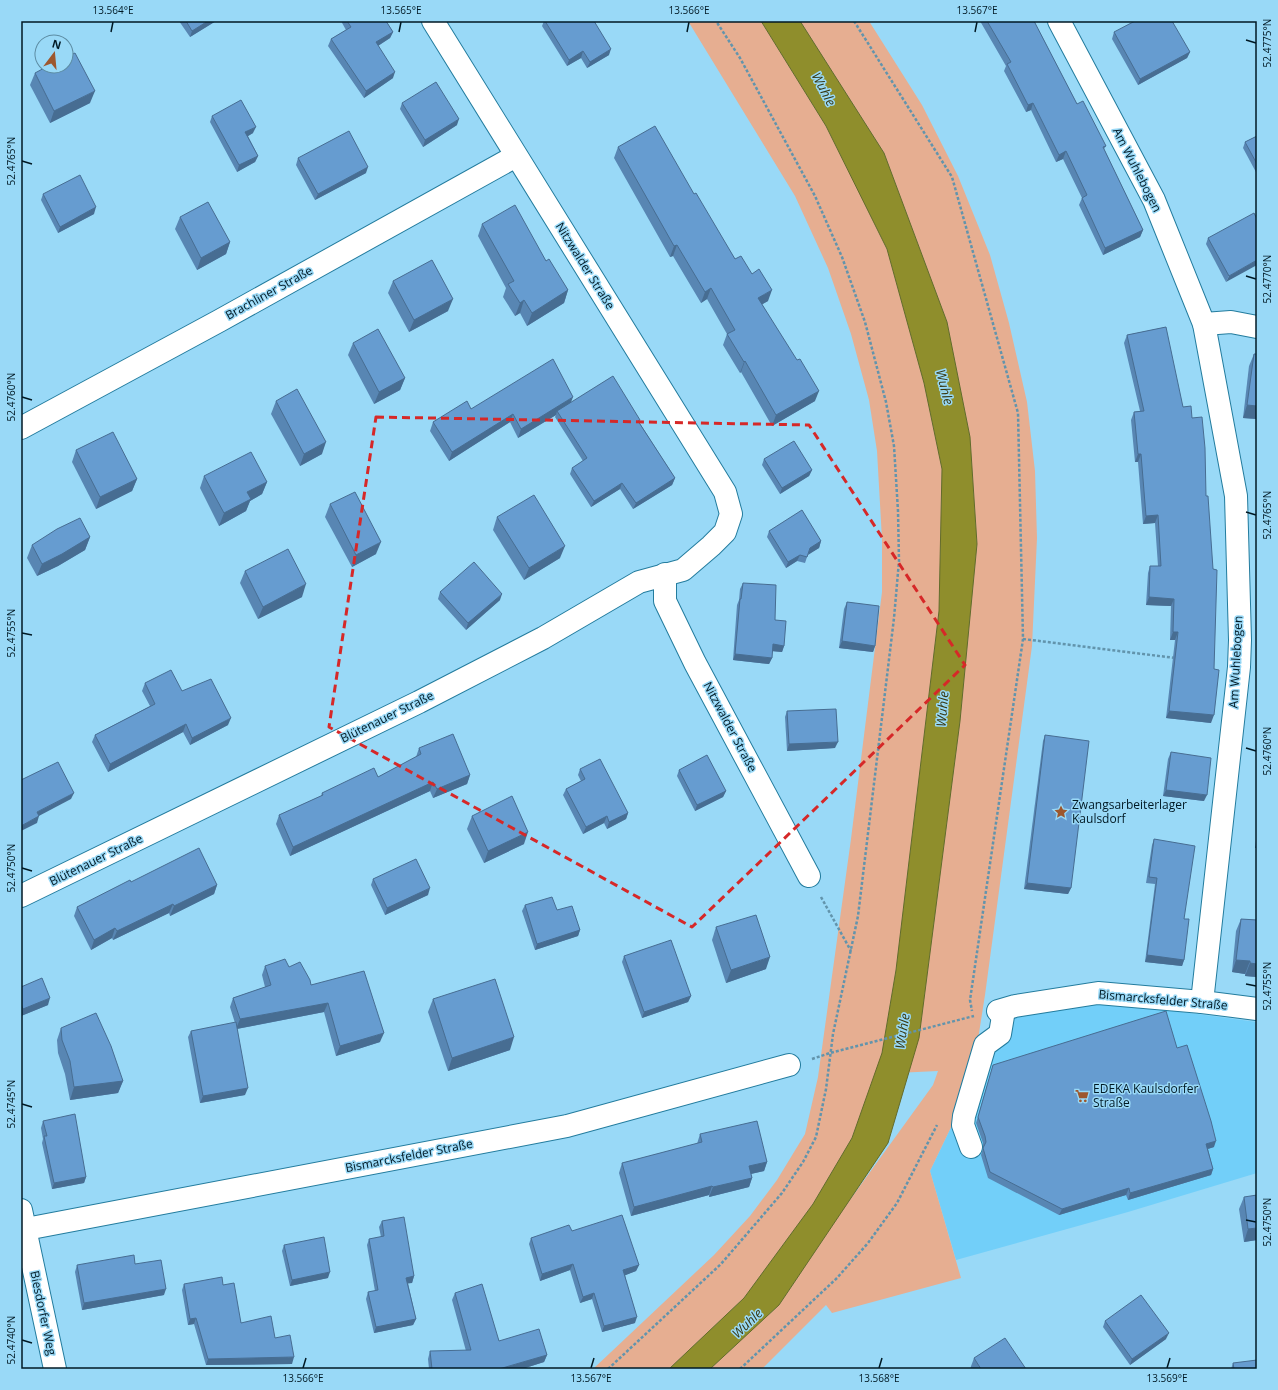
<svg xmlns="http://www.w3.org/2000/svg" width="1278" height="1390" font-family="'Open Sans',sans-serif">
<rect width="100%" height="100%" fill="#99d9f7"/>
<path fill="#72cff9" d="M1102,1004L1129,1005L1257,1022V1173L1128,1212L956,1260L930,1171L954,1121L976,1052L992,1023L1038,1011Z"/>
<path fill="#e6ae91" d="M688,21H761L826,126L887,249L924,383L942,469L939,611L896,970L882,1053L919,1038L960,721L977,544L970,437L947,322L884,153L800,21H869L922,105L958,176L990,255L1009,323L1027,402L1035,471L1037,538L1032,646L985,995L976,1052L954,1121L930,1171L961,1278L832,1313L826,1305L762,1369H710L779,1305L844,1208L933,1085L938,1071L875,1074L852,1138L813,1204L744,1298L669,1369H593L714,1255L750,1216L777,1180L805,1134L818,1077L851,839L882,592V539L877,451L869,400L851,334L828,268L795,196Z"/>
<path fill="#8f8e2c" stroke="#646b2a" d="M761,21H800L884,153L947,322L970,437L977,544L960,721L919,1038L888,1143L779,1305L710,1369H669L744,1298L813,1204L852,1138L882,1053L896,970L939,611L942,469L924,383L887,249L826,126Z"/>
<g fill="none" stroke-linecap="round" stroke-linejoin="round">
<g stroke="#237c9e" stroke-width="24">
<g id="minor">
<path d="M1059,21L1154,200L1204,324L1236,496L1240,640L1239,667L1202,1002"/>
<path d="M1204,324L1231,322L1257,327"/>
<path d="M21,428L219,321L516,156"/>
<path d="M665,574V601L695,663L809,876"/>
<path d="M21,896L419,702L543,638L639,582L683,570L711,546L725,532L731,514L725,492L433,21"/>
<path d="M998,1011L1015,1006L1098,993L1202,1002L1257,1009"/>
<path d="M971,1147L963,1125L964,1116L985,1045L1000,1034L1004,1010"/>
<path d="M21,1210L55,1369"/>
<path d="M26,1229L567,1126L789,1065"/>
</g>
</g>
<g stroke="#6294ac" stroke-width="2.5" stroke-dasharray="3 2" stroke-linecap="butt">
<path d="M854,21L952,177L1018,413L1023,639L970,1000L972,1011"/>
<path d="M1023,639L1175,658"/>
<path d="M821,897L851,951"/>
<path d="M812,1059L830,1053L974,1016"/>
<path d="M608,1369L721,1264L782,1193L803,1162L816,1137L826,1089L833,1034L858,916L894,618L899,561L898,511L894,446L886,402L865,322L842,257L815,196L740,58L716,21"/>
<path d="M740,1369L837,1278L868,1243L897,1203L937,1125"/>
</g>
<use href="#minor" stroke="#fff" stroke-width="22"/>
</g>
<g fill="#5886b3">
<path d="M179,21H216L190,37Z"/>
<path d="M341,21H386L393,32L390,38L378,46L393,78L364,98L328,46L331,39L346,30Z"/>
<path d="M544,21H594L609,55L587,68L581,58L567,66L542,26Z"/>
<path d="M980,21H1034L1077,104L1106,146L1104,149L1143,230L1140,237L1103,255L1079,205L1082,198L1063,159L1056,162L1031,110L1026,112L1004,71L1006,66Z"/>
<path d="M1114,32L1190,52L1187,58L1138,85L1112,39Z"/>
<path d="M35,73L90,103L50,123L30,85Z"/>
<path d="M402,103L457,125L423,147L400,109Z"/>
<path d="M212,116L253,133L248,136L258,156L255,162L237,172L210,122Z"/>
<path d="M1257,136V174L1243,148L1245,142Z"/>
<path d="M618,147L694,194L735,259L768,301L762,304L815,401L772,426L741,372L740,373L723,345L727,334L707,299L701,303L673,256L670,257L614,158Z"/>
<path d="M298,158L366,173L315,200L296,165Z"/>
<path d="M43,194L94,214L58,233L41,200Z"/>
<path d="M180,217L230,242L226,254L197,270L175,229Z"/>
<path d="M1257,219L1226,282L1206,244L1208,238Z"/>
<path d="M482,224L546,261L568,290L564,303L527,326L520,313L515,316L503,297L506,288L478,236Z"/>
<path d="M393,281L448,311L409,332L388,293Z"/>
<path d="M1166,327L1211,723L1166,718L1175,640H1170L1171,606L1146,605L1148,573L1150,566H1158L1155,523L1143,524L1138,462H1135L1131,420L1134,412L1140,411L1124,343L1127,335Z"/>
<path d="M353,343L405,378L400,390L374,404L348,355Z"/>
<path d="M1254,354L1257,419L1243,418L1249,366Z"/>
<path d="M276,401L322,454L300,466L271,414Z"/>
<path d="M572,402L639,422L675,478L672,485L633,509L620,489L591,507L570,474L572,468L583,461L555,417L556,415L518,438L510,422L449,461L430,431L433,422L471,409Z"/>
<path d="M76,450L137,479L132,491L96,509L72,462Z"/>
<path d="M764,459L812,470L809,476L780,494L762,465Z"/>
<path d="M204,476L267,482L262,494L250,501L246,511L219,526L200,488Z"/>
<path d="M330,504L376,554L352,567L325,517Z"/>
<path d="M497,517L560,558L524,580L493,530Z"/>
<path d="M769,531L821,541L819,548L808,554L805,563L797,561L786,568L767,537Z"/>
<path d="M90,537L85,550L58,566L37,576L27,558L32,545Z"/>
<path d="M245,571L302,597L258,619L240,583Z"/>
<path d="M743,583L775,620L784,646L782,652L772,651V658L769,664L733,660L737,605L739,600L740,589Z"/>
<path d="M440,592L500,600L466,630L438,599Z"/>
<path d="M847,602L875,646L873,652L839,648L844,609Z"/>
<path d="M145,683L182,691L228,725L190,745L183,732L108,772L92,742L95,735L150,706L142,691Z"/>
<path d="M787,711L835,748L787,751L785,717Z"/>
<path d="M1045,735L1071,888L1068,894L1024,889L1043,741Z"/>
<path d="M419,748L470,775L467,784L433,798L430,791L290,856L276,824L279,815L321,796L322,793L378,777L416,757Z"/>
<path d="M1171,752L1204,801L1163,796L1168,759Z"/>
<path d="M580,769L628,813L626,819L607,829L604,823L583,834L563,795L566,789L581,781L578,775Z"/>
<path d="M679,770L726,791L723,797L695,811L677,776Z"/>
<path d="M472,816L524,844L484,863L467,829Z"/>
<path d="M1257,832V848H1255Z"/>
<path d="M1154,839L1184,919V960L1182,966L1145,962L1155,884L1146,883L1152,845Z"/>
<path d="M373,879L428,895L385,915L371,885Z"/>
<path d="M131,882L217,885L214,894L170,916L169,913L113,940L112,938L91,950L74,916L77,907Z"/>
<path d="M525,905L557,910L580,930L578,936L535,950L522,911Z"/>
<path d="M1241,919L1257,920V977L1245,976V974L1232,972L1236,931Z"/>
<path d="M716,927L766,969L726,983L712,940Z"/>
<path d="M624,956L691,996L688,1002L642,1018L622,962Z"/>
<path d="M265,966L289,967L380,1042L336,1056L324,1012L237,1029L245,1095L200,1103L188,1037L191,1031L235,1023L230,1007L233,998L265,987L262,975Z"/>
<path d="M21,987L48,1005L21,1016Z"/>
<path d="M433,999L510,1050L448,1071L428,1012Z"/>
<path d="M61,1028L123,1081L118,1093L70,1100L65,1074L58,1053L57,1040Z"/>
<path d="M1177,1048L1214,1147L1208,1149L1213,1169L1211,1175L1128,1200L1126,1195L1059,1215L988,1178L981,1155L983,1148V1143L976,1123L993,1065Z"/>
<path d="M43,1121L86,1177L84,1183L52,1189L42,1143L43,1139L41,1128Z"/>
<path d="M700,1134L767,1162L764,1171L751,1174L752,1178L749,1187L709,1197V1195L631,1216L619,1173L622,1163L697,1144Z"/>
<path d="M1244,1197L1257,1240L1244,1242L1239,1209Z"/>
<path d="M382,1221L414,1276L412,1283H408L416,1319L413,1325L374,1333L366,1299L368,1292L375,1291L367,1245L369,1239L381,1237L379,1227Z"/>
<path d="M572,1231L639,1265L636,1271L625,1275L635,1323L602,1332L592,1299L580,1303L570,1270L540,1281L529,1244L531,1238Z"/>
<path d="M284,1245L328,1278L290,1286L282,1251Z"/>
<path d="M135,1264L164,1295L82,1310L75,1272L77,1265Z"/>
<path d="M184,1284L223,1285L241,1323L275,1338L292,1364L206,1365L194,1324L188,1325L182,1290Z"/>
<path d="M455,1293L499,1341L547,1355L544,1362L522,1369H429L428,1359L430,1351H466L452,1300Z"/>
<path d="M1105,1321L1166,1339L1130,1365L1103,1327Z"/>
<path d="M974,1358L1026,1369H970Z"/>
<path d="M1233,1363L1257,1369H1231Z"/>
</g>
<g fill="#476d92">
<path d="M208,21H216L190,37L192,31Z"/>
<path d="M393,32L390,38L373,49L376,42Z"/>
<path d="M611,49L609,55L587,68L590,62Z"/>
<path d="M583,51L581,58L567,66L569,60Z"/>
<path d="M1190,52L1187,58L1138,85L1140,79Z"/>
<path d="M395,72L393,78L364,98L366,91Z"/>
<path d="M95,91L90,103L50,123L54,111Z"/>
<path d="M1033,103L1031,110L1026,112L1028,105Z"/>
<path d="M459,119L457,125L423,147L425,140Z"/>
<path d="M256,127L253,133L243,139L245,132Z"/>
<path d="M1066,151L1063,159L1056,162L1059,155Z"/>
<path d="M258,156L255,162L237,172L239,165Z"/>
<path d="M368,167L366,173L315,200L318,194Z"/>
<path d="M96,207L94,214L58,233L60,227Z"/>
<path d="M1143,230L1140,237L1103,255L1105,248Z"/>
<path d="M230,242L226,254L197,270L201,258Z"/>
<path d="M677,245L673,256L670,257L674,246Z"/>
<path d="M1257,260V265L1226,282L1229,276Z"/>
<path d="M711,288L707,299L701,303L705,292Z"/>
<path d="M568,290L564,303L527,326L532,313Z"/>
<path d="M772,290L768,301L754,309L758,298Z"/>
<path d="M453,299L448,311L409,332L414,320Z"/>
<path d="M524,300L520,313L515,316L520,303Z"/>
<path d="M745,361L741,372L740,373L744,362Z"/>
<path d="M405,378L400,390L374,404L379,392Z"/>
<path d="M819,391L815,401L772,426L776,415Z"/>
<path d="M573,397L570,405L557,411L556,415L518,438L521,429Z"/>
<path d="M1247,405L1257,406V419L1243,418Z"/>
<path d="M513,414L510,422L449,461L452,452Z"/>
<path d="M326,442L322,454L300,466L304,454Z"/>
<path d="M1138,454H1141L1138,462H1135Z"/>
<path d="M812,470L809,476L780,494L782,488Z"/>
<path d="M675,478L672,485L633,509L636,503Z"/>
<path d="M137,479L132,491L96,509L100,497Z"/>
<path d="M267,482L262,494L250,501L246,511L219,526L224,513L247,492Z"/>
<path d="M622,483L620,489L591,507L594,501Z"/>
<path d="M1158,515L1155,523L1143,524L1146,516Z"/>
<path d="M90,537L85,550L58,566L37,576L42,564Z"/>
<path d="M821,541L819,548L808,555L810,548Z"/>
<path d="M381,542L376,554L352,567L356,555Z"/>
<path d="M565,546L560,558L524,580L529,568Z"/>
<path d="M800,555L797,561L786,568L788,562Z"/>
<path d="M306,584L302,597L258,619L263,607Z"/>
<path d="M502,594L500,600L466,630L468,623Z"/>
<path d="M1149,597L1174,599L1171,606L1146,605Z"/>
<path d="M1173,632H1178L1175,640H1170Z"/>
<path d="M842,641L875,646L873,652L839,648Z"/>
<path d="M773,644L784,646L782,652L771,651Z"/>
<path d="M735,654L772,658L769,664L733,660Z"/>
<path d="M1169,711L1214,715L1211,723L1166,718Z"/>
<path d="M231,718L228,725L190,745L192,738Z"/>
<path d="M186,724L183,732L108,772L110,764Z"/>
<path d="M838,742L835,748L787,751L789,744Z"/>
<path d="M470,775L467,784L433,798L437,789Z"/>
<path d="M433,782L430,791L290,856L293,847Z"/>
<path d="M1166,790L1207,795L1204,801L1163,796Z"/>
<path d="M726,791L723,797L695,811L697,805Z"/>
<path d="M74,793L71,799L35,818L37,812Z"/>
<path d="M628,813L626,819L607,829L609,822Z"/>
<path d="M39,816L37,823L21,831V826Z"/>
<path d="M607,816L604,823L583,834L586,827Z"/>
<path d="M528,832L524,844L484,863L488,851Z"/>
<path d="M1257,843V848H1255Z"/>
<path d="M1027,883L1071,888L1068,894L1024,889Z"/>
<path d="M217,885L214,894L170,916L174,906Z"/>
<path d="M430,888L428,895L385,915L387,908Z"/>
<path d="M173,904L169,913L113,940L117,931Z"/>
<path d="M115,928L112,938L91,950L94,940Z"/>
<path d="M580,930L578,936L535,950L537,944Z"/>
<path d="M1147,955L1184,960L1182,966L1145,962Z"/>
<path d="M770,957L766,969L726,983L731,970Z"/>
<path d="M1236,960L1250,961L1245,974L1232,972Z"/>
<path d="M1250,963L1257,964V977L1245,976Z"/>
<path d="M691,996L688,1002L642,1018L644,1012Z"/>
<path d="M50,998L48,1005L21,1016L23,1009Z"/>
<path d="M328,1003L324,1012L236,1029L240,1019Z"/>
<path d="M384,1033L380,1042L336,1056L340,1046Z"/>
<path d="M514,1037L510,1050L448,1071L452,1058Z"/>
<path d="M123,1081L118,1093L70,1100L74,1087Z"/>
<path d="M248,1088L245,1095L200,1103L203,1096Z"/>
<path d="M1216,1141L1214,1147L1204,1150L1206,1144Z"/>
<path d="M767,1162L764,1171L746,1175L749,1166Z"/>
<path d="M1213,1169L1211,1175L1128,1200L1130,1193Z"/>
<path d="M86,1177L84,1183L52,1189L54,1183Z"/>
<path d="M752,1178L749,1187L709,1197L713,1187Z"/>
<path d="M712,1186L709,1195L631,1216L634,1207Z"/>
<path d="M1129,1188L1126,1195L1059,1215L1062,1209Z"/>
<path d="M1257,1228V1240L1244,1242L1248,1229Z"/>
<path d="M573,1264L570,1270L540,1281L542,1274Z"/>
<path d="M639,1265L636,1271L621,1277L623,1270Z"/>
<path d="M330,1272L328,1278L290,1286L292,1280Z"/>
<path d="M414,1276L412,1283L404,1284L406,1278Z"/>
<path d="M166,1289L164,1295L82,1310L84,1303Z"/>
<path d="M594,1293L592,1299L580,1303L583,1297Z"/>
<path d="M637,1317L635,1323L602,1332L604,1326Z"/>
<path d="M196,1318L194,1324L188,1325L190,1319Z"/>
<path d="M416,1319L413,1325L374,1333L376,1327Z"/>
<path d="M1169,1333L1166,1339L1130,1365L1132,1359Z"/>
<path d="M547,1355L544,1362L522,1369H499Z"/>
<path d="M294,1357L292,1364L206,1365L208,1359Z"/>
</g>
<g fill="#669cd0" stroke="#476d92">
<path d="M186,21H208L192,31Z"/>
<path d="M347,21H386L393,32L376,42L395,72L366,91L331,39L351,27Z"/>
<path d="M545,21H594L611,49L590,62L583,51L569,60Z"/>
<path d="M987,21H1034L1077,104L1083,101L1106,146L1103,147L1143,230L1105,248L1082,198L1087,195L1066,151L1059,155L1033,103L1028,105L1007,64L1011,62Z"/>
<path d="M1135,21H1172L1190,52L1140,79L1114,32Z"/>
<path d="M75,53L95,91L54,111L35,73L48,66H66V57Z"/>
<path d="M436,82L459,119L425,140L402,103Z"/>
<path d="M241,100L256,127L245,132L258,156L239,165L212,116Z"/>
<path d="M655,126L694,194L696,193L735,259L741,256L752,274L759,269L772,290L758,298L797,360L800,359L819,391L776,415L745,361L744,362L727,334L735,330L711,288L705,292L677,245L674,246L618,147Z"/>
<path d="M349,131L368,167L318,194L298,158Z"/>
<path d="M1257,136V164L1245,142Z"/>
<path d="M80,175L96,207L60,227L43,194Z"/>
<path d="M208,202L230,242L201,258L180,217Z"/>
<path d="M515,205L546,261L549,259L568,290L532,313L524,300L520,303L508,284L514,281L482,224Z"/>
<path d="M1254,213L1257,219V260L1229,276L1208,238Z"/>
<path d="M432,260L453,299L414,320L393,281Z"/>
<path d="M1166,327L1183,407L1191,406L1192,418L1202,417L1205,448L1206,496H1208L1213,569L1217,570L1214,669L1219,670L1214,715L1169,711L1178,632H1173L1174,599L1149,597L1150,566H1161L1158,515L1146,516L1141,454H1138L1134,412L1144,411L1127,335Z"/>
<path d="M378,329L405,378L379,392L353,343Z"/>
<path d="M1254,354H1257V406L1247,405Z"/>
<path d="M553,359L573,397L521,429L513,414L452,452L433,422L467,401L471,409Z"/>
<path d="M613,376L640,420L638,421L675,478L636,503L622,483L594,501L572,468L587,458L557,411Z"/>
<path d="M297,389L326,442L304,454L276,401Z"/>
<path d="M113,432L137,479L100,497L76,450Z"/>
<path d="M794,441L812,470L782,488L764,459Z"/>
<path d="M251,452L267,482L247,492L251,499L224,513L204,476Z"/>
<path d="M355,492L381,542L356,555L330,504Z"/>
<path d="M534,495L565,546L529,568L497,517Z"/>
<path d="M802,510L821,541L810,548L807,557L800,555L788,562L769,531Z"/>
<path d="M80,518L90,537L62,554L42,564L32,545L57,529Z"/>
<path d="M288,549L306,584L263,607L245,571Z"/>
<path d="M474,562L502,594L468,623L440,592Z"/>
<path d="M743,583L776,585L775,620L786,621L784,646L773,644L772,658L735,654L740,599H741Z"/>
<path d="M847,602L879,606L875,646L842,641Z"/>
<path d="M171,670L182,691L211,679L231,718L192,738L186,724L110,764L95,735L155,704L145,683Z"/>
<path d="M836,709L838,742L789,744L787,711Z"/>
<path d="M453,734L470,775L437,789L433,782L293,847L279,815L323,795L322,793L374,768L378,777L421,754L419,748Z"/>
<path d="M1045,735L1089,741L1071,888L1027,883Z"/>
<path d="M1171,752L1211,758L1207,795L1166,790Z"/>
<path d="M707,755L726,791L697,805L679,770Z"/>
<path d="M600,759L628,813L609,822L607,816L586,827L566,789L585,779L580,769Z"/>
<path d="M58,762L74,793L37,812L39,816L21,826V780Z"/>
<path d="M512,796L528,832L488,851L472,816Z"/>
<path d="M1154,839L1195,846L1184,919H1189L1184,960L1147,955L1157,878L1149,877Z"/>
<path d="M199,848L217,885L174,906L173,904L117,931L115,928L94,940L77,907L130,880L131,882Z"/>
<path d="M416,859L430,888L387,908L373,879Z"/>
<path d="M552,897L557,910L572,906L580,930L537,944L525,905Z"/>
<path d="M756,915L770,957L731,970L716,927Z"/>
<path d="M1241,919L1257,920V964L1250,963V961L1236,960Z"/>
<path d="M671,940L691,996L644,1012L624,956Z"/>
<path d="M285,959L289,967L300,962L310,980L311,985L364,971L384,1033L340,1046L328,1003L240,1019L233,998L271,985L265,966Z"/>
<path d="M42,978L50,998L23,1009L21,1004V987Z"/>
<path d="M495,979L514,1037L452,1058L433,999Z"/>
<path d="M1166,1011L1177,1048L1187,1045L1211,1121L1216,1141L1206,1144L1213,1169L1130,1193L1129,1188L1062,1209L990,1172L983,1148L986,1142L985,1136L978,1117L993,1065Z"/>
<path d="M96,1013L111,1046L123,1081L74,1087L70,1061L62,1040L61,1028Z"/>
<path d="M236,1022L248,1088L203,1096L191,1031Z"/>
<path d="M75,1114L86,1177L54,1183L44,1136H47L43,1121Z"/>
<path d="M757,1121L767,1162L749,1166L752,1178L713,1187L712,1186L634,1207L622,1163L702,1142L700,1134Z"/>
<path d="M1257,1195V1228L1248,1229L1244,1197Z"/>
<path d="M622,1215L639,1265L623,1270L637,1317L604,1326L594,1293L583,1297L573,1264L542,1274L531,1238L569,1225L572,1231Z"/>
<path d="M404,1217L414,1276L406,1278L416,1319L376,1327L368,1292L378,1290L369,1239L384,1236L382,1221Z"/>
<path d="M324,1237L330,1272L292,1280L284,1245Z"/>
<path d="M134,1255L135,1264L161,1260L166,1289L84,1303L77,1265Z"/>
<path d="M222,1277L223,1285L234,1283L241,1323L271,1316L275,1338L290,1335L294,1357L208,1359L196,1318L190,1319L184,1284Z"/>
<path d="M482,1284L499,1341L539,1329L547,1355L499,1369H432L430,1351L471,1350L455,1293Z"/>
<path d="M1141,1295L1169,1333L1132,1359L1105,1321Z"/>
<path d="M1005,1338L1026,1369H981L974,1358Z"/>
<path d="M1257,1360V1369H1234L1233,1363Z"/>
</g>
<path fill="none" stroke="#d62828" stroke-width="3" stroke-dasharray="8 5" stroke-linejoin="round" d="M376,417L809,425L965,665L692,927L329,727Z"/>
<path fill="none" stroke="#001924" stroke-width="1.5" d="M111,32L113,22M399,32L401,22M687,32L689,22M975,32L977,22M1246,40L1256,43M22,161L32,164M1246,276L1256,279M22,397L32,400M1246,512L1256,515M22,633L32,635M1246,748L1256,751M22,868L32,871M1246,984L1256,986M22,1104L32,1107M1246,1220L1256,1222M22,1340L32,1343M303,1368L306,1358M591,1368L594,1358M879,1368L882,1358M1167,1368L1170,1358"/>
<defs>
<g id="sight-bare" transform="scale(1.08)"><path d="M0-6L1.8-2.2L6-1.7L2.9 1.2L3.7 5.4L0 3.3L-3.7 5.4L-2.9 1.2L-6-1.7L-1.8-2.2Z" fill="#9d572e" stroke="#99d9f7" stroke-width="2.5" paint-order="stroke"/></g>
<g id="supermarket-bare" transform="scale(1.08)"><path d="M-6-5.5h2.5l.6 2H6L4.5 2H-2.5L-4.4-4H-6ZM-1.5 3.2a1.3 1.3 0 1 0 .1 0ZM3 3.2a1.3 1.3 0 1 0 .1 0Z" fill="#9d572e" stroke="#99d9f7" stroke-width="2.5" paint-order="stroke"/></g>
</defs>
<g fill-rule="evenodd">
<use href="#sight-bare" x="1061" y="812"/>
<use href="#supermarket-bare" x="1082" y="1096"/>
</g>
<g text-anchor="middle" stroke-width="3" stroke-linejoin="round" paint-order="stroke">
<g font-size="12" fill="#001924" stroke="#99d9f7">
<text transform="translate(1137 170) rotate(63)" y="4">Am Wuhlebogen</text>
<text transform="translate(585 266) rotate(58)" y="4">Nitzwalder Straße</text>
<text transform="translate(269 293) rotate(-29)" y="4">Brachliner Straße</text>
<text transform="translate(1236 662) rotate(-87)" y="4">Am Wuhlebogen</text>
<text transform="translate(387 717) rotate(-26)" y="4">Blütenauer Straße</text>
<text transform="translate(730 727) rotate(62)" y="4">Nitzwalder Straße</text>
<text transform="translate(96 860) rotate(-26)" y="4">Blütenauer Straße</text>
<text transform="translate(1163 1000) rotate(5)" y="4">Bismarcksfelder Straße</text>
<text transform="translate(409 1156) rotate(-11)" y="4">Bismarcksfelder Straße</text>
<text transform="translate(43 1313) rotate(78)" y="4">Biesdorfer Weg</text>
</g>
<g font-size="12" fill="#001924" stroke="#99d9f7" text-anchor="start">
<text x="1072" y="809">Zwangsarbeiterlager<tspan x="1072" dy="14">Kaulsdorf</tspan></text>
<text x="1093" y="1093">EDEKA Kaulsdorfer<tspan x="1093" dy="14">Straße</tspan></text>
</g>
<g font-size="13" font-style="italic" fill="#383810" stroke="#99d9f7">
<text transform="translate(824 89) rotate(62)" y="5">Wuhle</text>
<text transform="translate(945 387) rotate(76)" y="5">Wuhle</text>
<text transform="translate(942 709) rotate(-85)" y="5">Wuhle</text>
<text transform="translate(902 1031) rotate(-81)" y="5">Wuhle</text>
<text transform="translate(747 1323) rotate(-44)" y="5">Wuhle</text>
</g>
</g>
<rect width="1278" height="1390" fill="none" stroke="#99d9f7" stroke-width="44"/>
<g transform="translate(54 54) rotate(16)"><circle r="19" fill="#99d9f7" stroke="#5c8ca3"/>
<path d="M0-3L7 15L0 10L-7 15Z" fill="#9d572e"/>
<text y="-6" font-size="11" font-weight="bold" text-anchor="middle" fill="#001924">N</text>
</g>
<rect x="22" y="22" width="1234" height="1346" fill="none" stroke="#001924" stroke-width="1.5"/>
<g font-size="10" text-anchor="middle" fill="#001924">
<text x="113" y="14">13.564°E</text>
<text x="401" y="14">13.565°E</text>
<text x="689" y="14">13.566°E</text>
<text x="977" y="14">13.567°E</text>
<text transform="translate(1267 43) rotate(-90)" y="4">52.4775°N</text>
<text transform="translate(11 161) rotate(-90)" y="4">52.4765°N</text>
<text transform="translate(1267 279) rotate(-90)" y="4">52.4770°N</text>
<text transform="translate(11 397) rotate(-90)" y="4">52.4760°N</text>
<text transform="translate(1267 515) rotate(-90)" y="4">52.4765°N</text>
<text transform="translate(11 633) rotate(-90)" y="4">52.4755°N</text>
<text transform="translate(1267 751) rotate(-90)" y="4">52.4760°N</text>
<text transform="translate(11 868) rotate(-90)" y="4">52.4750°N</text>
<text transform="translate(1267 986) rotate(-90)" y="4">52.4755°N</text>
<text transform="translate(11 1104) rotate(-90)" y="4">52.4745°N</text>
<text transform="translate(1267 1222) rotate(-90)" y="4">52.4750°N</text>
<text transform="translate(11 1340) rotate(-90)" y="4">52.4740°N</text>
<text x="303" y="1382">13.566°E</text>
<text x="591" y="1382">13.567°E</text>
<text x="879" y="1382">13.568°E</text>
<text x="1167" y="1382">13.569°E</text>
</g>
</svg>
